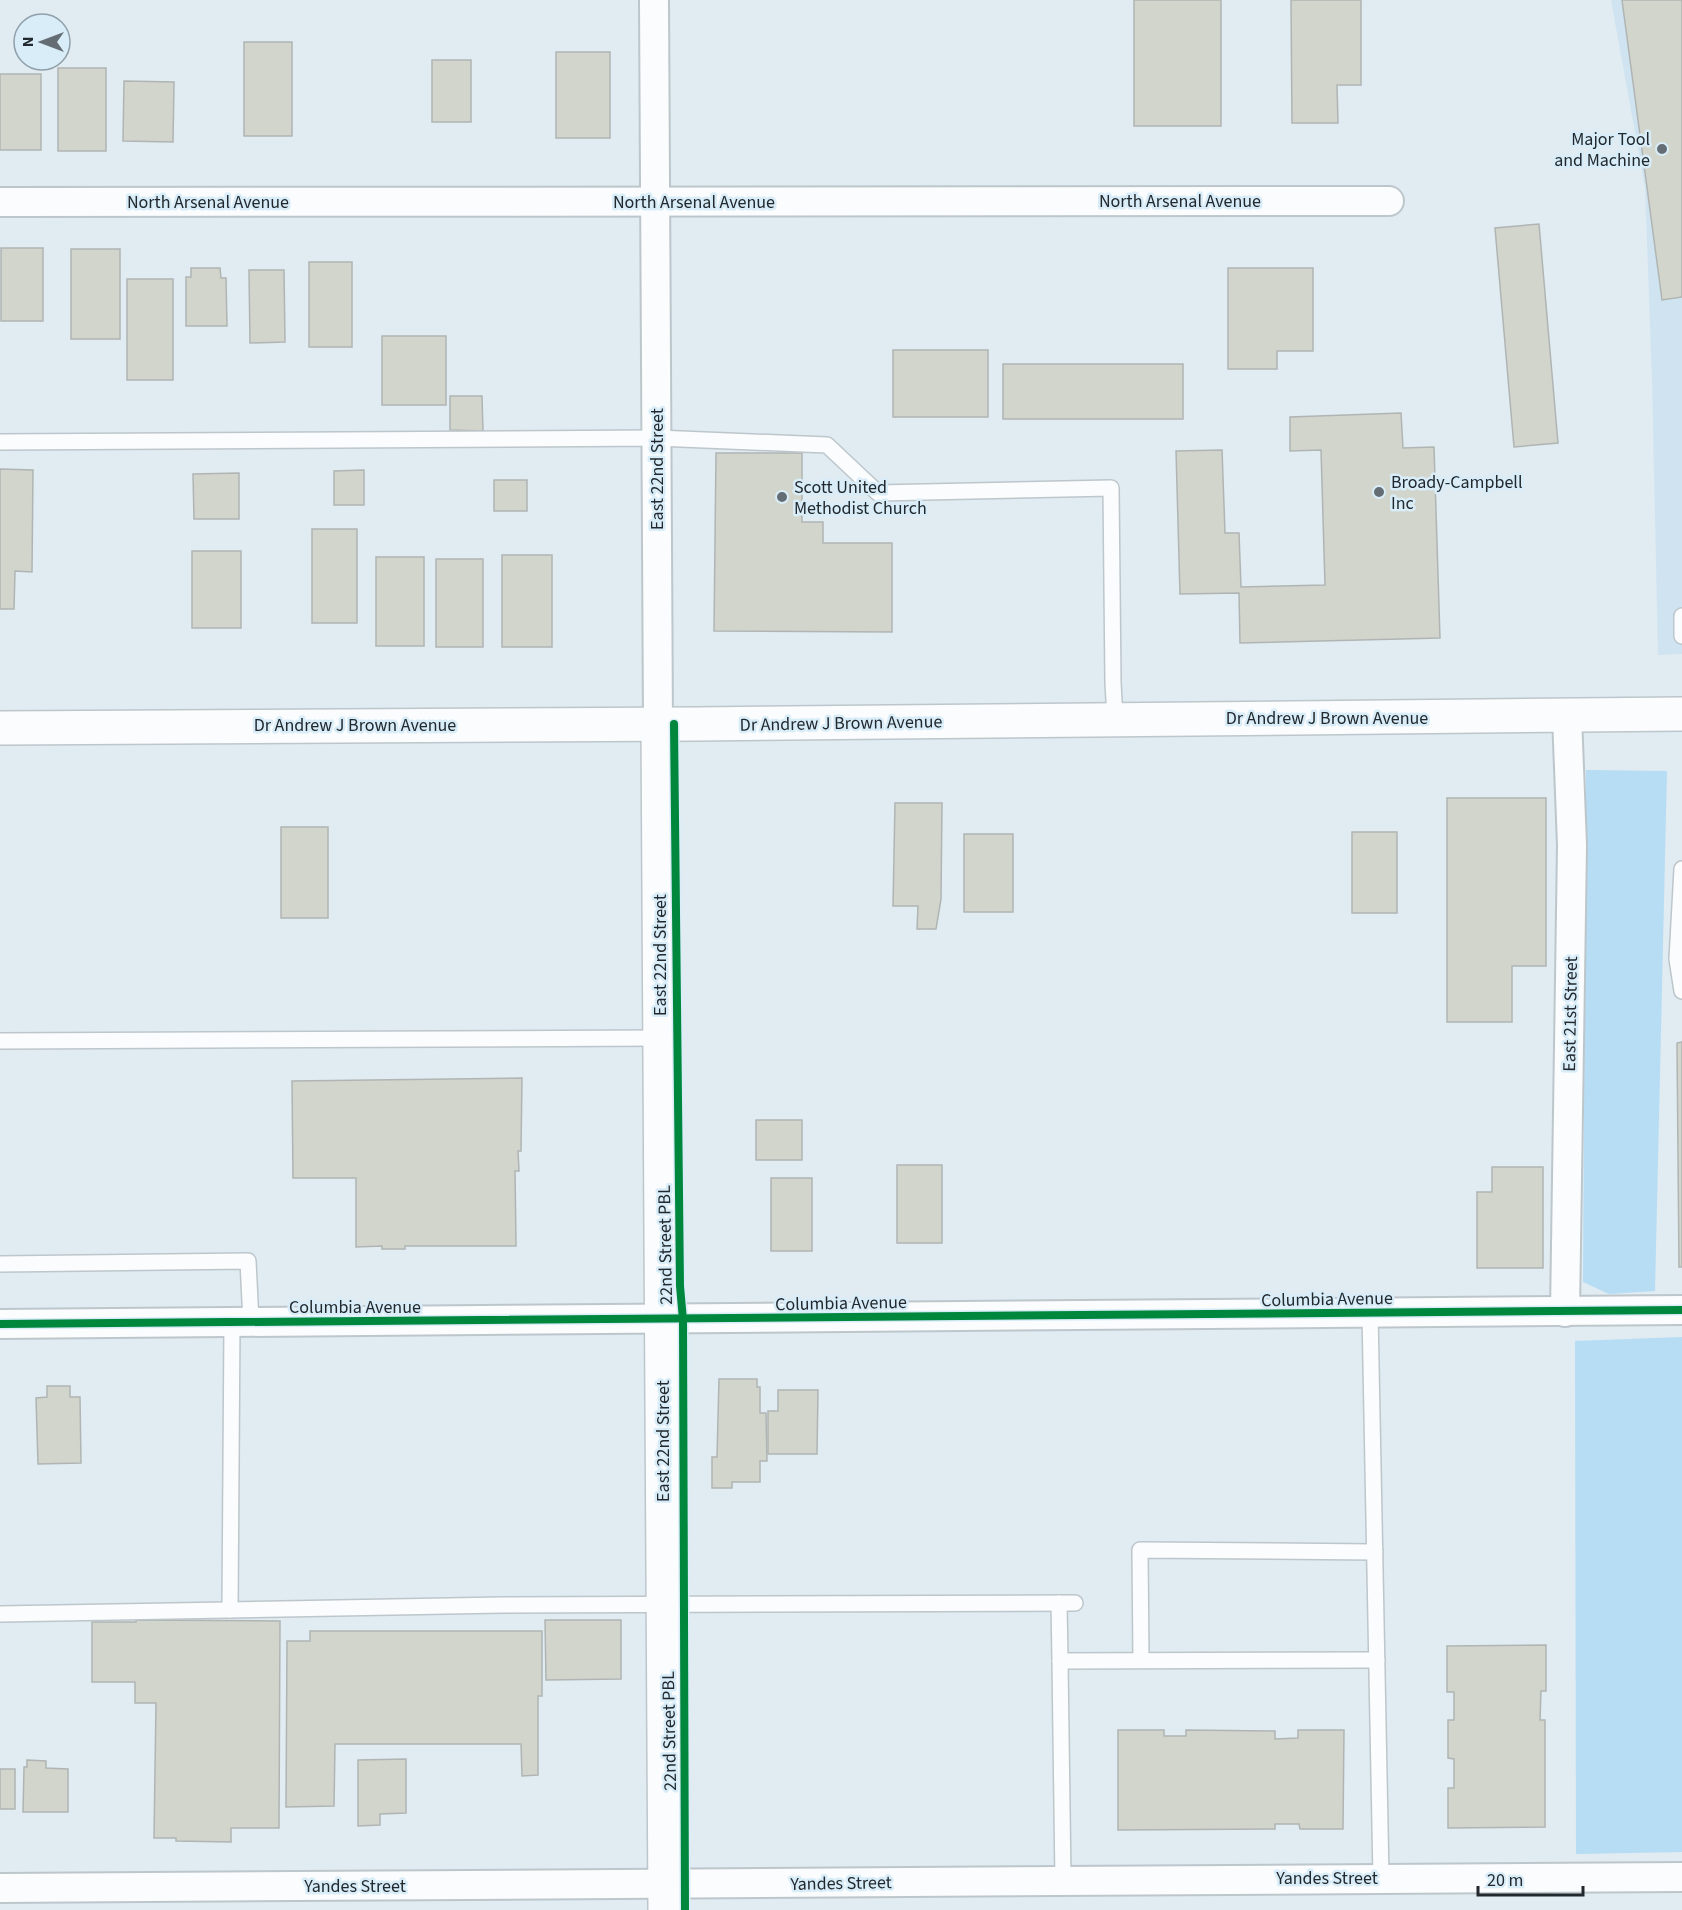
<svg xmlns="http://www.w3.org/2000/svg" width="1682" height="1910" font-family="'Source Sans 3',sans-serif">
<rect width="100%" height="100%" fill="#e0ebf2"/>
<path fill="#cfe4f0" d="M1611,0H1682V654L1658,655L1652,379L1645,187Z"/>
<g fill="#b6ddf3">
<path d="M1586,770L1667,771L1655,1291L1609,1294L1583,1282Z"/>
<path d="M1682,1337V1852L1576,1854L1575,1341Z"/>
</g>
<g fill="#d2d5cc" stroke="#b0b5b4" stroke-width="1.5">
<rect x="1134" y="0" width="87" height="126"/>
<path d="M1291,0H1361V85H1337L1338,123H1292Z"/>
<path d="M1622,0H1682V297L1662,300Z"/>
<rect x="244" y="42" width="48" height="94"/>
<rect x="556" y="52" width="54" height="86"/>
<rect x="432" y="60" width="39" height="62"/>
<rect x="58" y="68" width="48" height="83"/>
<rect x="0" y="74" width="41" height="76"/>
<path d="M124,81L174,82L173,142L123,141Z"/>
<path d="M1539,224L1558,443L1514,447L1495,228Z"/>
<rect x="1" y="248" width="42" height="73"/>
<rect x="71" y="249" width="49" height="90"/>
<rect x="309" y="262" width="43" height="85"/>
<path d="M191,268H220L221,278H226L227,326H186V277H191Z"/>
<path d="M1228,268H1313V351H1277V369H1228Z"/>
<path d="M249,270H284L285,342L250,343Z"/>
<rect x="127" y="279" width="46" height="101"/>
<rect x="382" y="336" width="64" height="69"/>
<rect x="893" y="350" width="95" height="67"/>
<rect x="1003" y="364" width="180" height="55"/>
<path d="M450,396H482L483,431L450,430Z"/>
<path d="M1401,413L1403,448L1434,447L1440,638L1240,643L1239,593L1180,594L1176,451L1222,450L1225,533H1239L1241,587L1325,585L1321,450L1290,451V417Z"/>
<path d="M716,453H802V522H823V543H892V632L714,631Z"/>
<path d="M0,469L33,470L32,572L15,571L14,609H0Z"/>
<path d="M364,470V505H334V471Z"/>
<path d="M239,473V519H194L193,474Z"/>
<rect x="494" y="480" width="33" height="31"/>
<rect x="312" y="529" width="45" height="94"/>
<rect x="192" y="551" width="49" height="77"/>
<rect x="502" y="555" width="50" height="92"/>
<rect x="376" y="557" width="48" height="89"/>
<rect x="436" y="559" width="47" height="88"/>
<path d="M1447,798H1546V966H1512V1022H1447Z"/>
<path d="M895,803H942L941,899L936,929H917L918,906H893Z"/>
<rect x="281" y="827" width="47" height="91"/>
<rect x="1352" y="832" width="45" height="81"/>
<rect x="964" y="834" width="49" height="78"/>
<path d="M1682,1042V1267H1679L1677,1043Z"/>
<path d="M522,1078L521,1151H518L519,1171H515L516,1246H405V1249H382V1246L356,1247V1178H293L292,1081Z"/>
<rect x="756" y="1120" width="46" height="40"/>
<rect x="897" y="1165" width="45" height="78"/>
<path d="M1492,1167H1543V1268H1477V1192H1492Z"/>
<rect x="771" y="1178" width="41" height="73"/>
<path d="M719,1379H757V1387H760V1413H766L767,1461H760V1482H732V1488H712V1457H717Z"/>
<path d="M47,1386H70V1397H80L81,1463L38,1464L36,1398L47,1397Z"/>
<path d="M778,1390H818L817,1454H768V1411H778Z"/>
<path d="M136,1620L280,1621L279,1828H231V1842L176,1841V1838H154L156,1703H135V1682H92V1622H136Z"/>
<path d="M545,1620H621V1679L546,1680Z"/>
<path d="M310,1631H542V1696H538V1775L522,1776L521,1744H335L334,1806L286,1807L287,1641H310Z"/>
<path d="M1546,1645V1691H1541L1540,1720H1545V1827L1448,1828V1788H1454V1759L1448,1758V1720H1454V1692H1447V1646Z"/>
<path d="M1118,1730H1164V1736H1186V1730L1275,1731V1739L1298,1738V1730H1344L1343,1829H1300L1299,1824H1275V1829L1118,1830Z"/>
<path d="M406,1759V1813L380,1814V1825L358,1826V1760Z"/>
<path d="M27,1760L46,1761V1768L68,1769V1812H23L24,1767H27Z"/>
<rect x="0" y="1769" width="15" height="40"/>
</g>
<g fill="none" stroke-linecap="round" stroke-linejoin="round">
<g stroke="#bdc6cb" stroke-width="18">
<g id="service">
<path d="M0,442L657,438L827,445L878,493L1111,488L1113,683L1115,719"/>
<path d="M1682,616V636"/>
<path d="M1682,869L1677,959L1682,991"/>
<path d="M0,1041L661,1038"/>
<path d="M0,1264L248,1261L251,1322"/>
<path d="M1370,1313L1381,1878"/>
<path d="M1059,1603L1060,1661"/>
<path d="M230,1610L232,1323"/>
<path d="M0,1614L503,1605L1075,1603"/>
<path d="M1141,1660L1140,1550L1375,1552"/>
<path d="M1063,1881L1060,1661L1377,1660"/>
</g>
</g>
<g stroke="#bdc6cb" stroke-width="32">
<g id="minor">
<path d="M654,0L658,724"/>
<path d="M0,202L1389,201"/>
<path d="M1565,1312L1572,845L1567,716"/>
<path d="M0,1324L1682,1310"/>
<path d="M0,1888L1682,1877"/>
</g>
</g>
<g stroke="#bdc6cb" stroke-width="36">
<g id="secondary">
<path d="M658,724L665,1910"/>
<path d="M0,728L697,724L1682,714"/>
</g>
</g>
<use href="#service" stroke="#fafcfd" stroke-width="15"/>
<use href="#minor" stroke="#fafcfd" stroke-width="28"/>
<use href="#secondary" stroke="#fafcfd" stroke-width="33"/>
<g stroke="#d9edf9" stroke-width="11">
<g id="cycleway">
<path d="M674,724L680,1286L683,1320L685,1910"/>
<path d="M0,1324L1682,1310"/>
</g>
</g>
<use href="#cycleway" stroke="#00873e" stroke-width="8"/>
</g>
<g fill="#646d73" stroke="#d9edf9" stroke-width="2">
<circle cx="1662" cy="149" r="6"/>
<circle cx="1379" cy="492" r="6"/>
<circle cx="782" cy="497" r="6"/>
</g>
<g text-anchor="middle" stroke-width="5" stroke-linejoin="round" paint-order="stroke">
<g font-size="18" fill="#22292e" stroke="#d9edf9" text-anchor="start">
<text x="1650" y="145" text-anchor="end">Major Tool<tspan x="1650" dy="21">and Machine</tspan></text>
<text x="1391" y="488">Broady-Campbell<tspan x="1391" dy="21">Inc</tspan></text>
<text x="794" y="493">Scott United<tspan x="794" dy="21">Methodist Church</tspan></text>
</g>
<g font-size="18" fill="#22292e" stroke="#d9edf9">
<text x="1180" y="207">North Arsenal Avenue</text>
<text x="208" y="208">North Arsenal Avenue</text>
<text x="694" y="208">North Arsenal Avenue</text>
<text transform="translate(657 469) rotate(-90)" y="6">East 22nd Street</text>
<text x="1327" y="724">Dr Andrew J Brown Avenue</text>
<text transform="translate(841 723) rotate(-1)" y="6">Dr Andrew J Brown Avenue</text>
<text x="355" y="731">Dr Andrew J Brown Avenue</text>
<text transform="translate(660 955) rotate(-90)" y="6">East 22nd Street</text>
<text transform="translate(1570 1014) rotate(-89)" y="6">East 21st Street</text>
<text transform="translate(665 1245) rotate(-91)" y="6">22nd Street PBL</text>
<text transform="translate(1327 1299) rotate(-1)" y="6">Columbia Avenue</text>
<text transform="translate(841 1303) rotate(-1)" y="6">Columbia Avenue</text>
<text x="355" y="1313">Columbia Avenue</text>
<text transform="translate(663 1441) rotate(-90)" y="6">East 22nd Street</text>
<text transform="translate(669 1731) rotate(-91)" y="6">22nd Street PBL</text>
<text x="1327" y="1884">Yandes Street</text>
<text transform="translate(841 1883) rotate(-1)" y="6">Yandes Street</text>
<text x="355" y="1892">Yandes Street</text>
</g>
</g>
<g transform="translate(42 42) rotate(270)"><circle r="28" fill="#d9edf9" stroke="#909fa8" stroke-width="1.5"/>
<path d="M0-4.5L10 22L0 15L-10 22Z" fill="#646d73"/>
<text y="-9" font-size="16" font-weight="bold" text-anchor="middle" fill="#22292e">N</text>
</g>
<path d="M1478 1886v9h105v-9" fill="none" stroke="#22292e" stroke-width="3"/>
<text x="1487" y="1886" font-size="18" fill="#22292e" stroke="#d9edf9" stroke-width="4.5" paint-order="stroke">20 m</text>
</svg>
